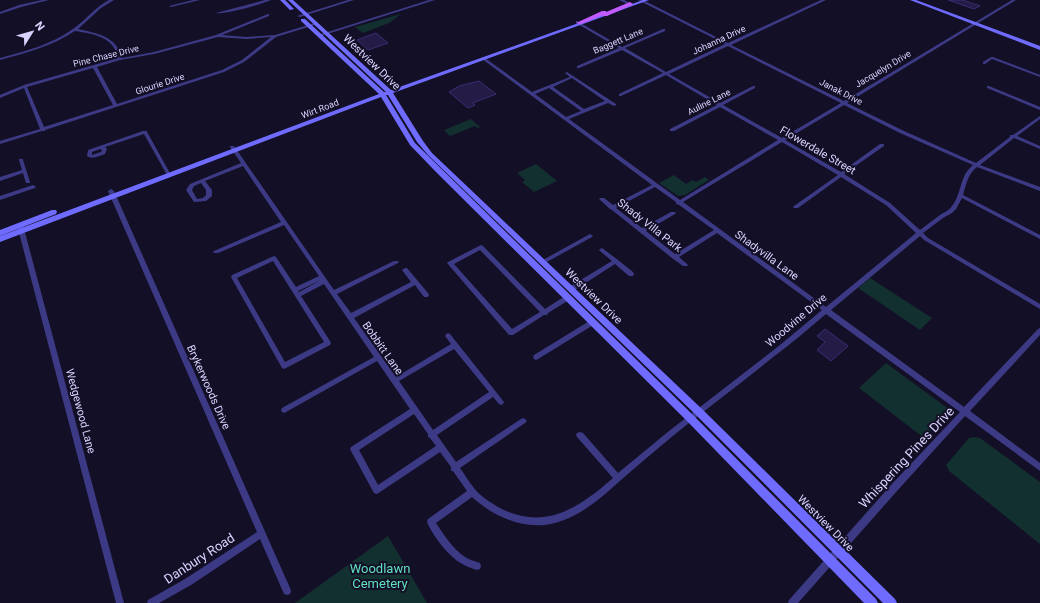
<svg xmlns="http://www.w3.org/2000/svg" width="1040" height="603" font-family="Roboto,sans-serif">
<rect width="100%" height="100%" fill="#130f26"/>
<g fill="#12302f">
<path d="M401,14L389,23L363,33L355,27Z"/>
<path d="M471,119L480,127L478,128L475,126L450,136L444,130Z"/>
<path d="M536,164L557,181L534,192L522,182L525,180L517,173Z"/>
<path d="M674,175L686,184L693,180L696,182L705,177L709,180L685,195L678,196L659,183Z"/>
<path d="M870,278L932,318L920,330L858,288Z"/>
<path d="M886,363L950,410L924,438L859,388Z"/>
<path d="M974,437L980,438L1040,482V544L949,471L946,465L969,438Z"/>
<path d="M388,536L427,603H295Z"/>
</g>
<g fill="#241b47" stroke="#3b2d73">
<path d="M948,0H963L980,6L974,9Z"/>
<path d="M376,33L388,43L368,50L357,40Z"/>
<path d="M479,81L496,94L473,103L475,105L468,108L449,92L459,86Z"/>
<path d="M825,329L848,346L831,361L817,350L825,342L817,336Z"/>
</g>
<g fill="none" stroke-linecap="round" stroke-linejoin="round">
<g fill="#3d3a85" fill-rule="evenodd">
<path d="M42,0H49L21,7L0,14V12L19,5Z"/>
<path d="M109,0H114L101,8L78,29C96,33 117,36 122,58L154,52L216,35L268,14H269V16L222,35L246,37L275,35L315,23L318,24L276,37L244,62L224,72L45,130V131H42L0,144V141L40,129L24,88L0,98V95L24,85L118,58C114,37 94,34 75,31C52,46 26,53 0,60V58C25,51 51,45 73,29C86,20 95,7 109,0ZM218,37L246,39L271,37L242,60L222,70L117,104L97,67L120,60L154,54ZM93,68L113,105L44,127L27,87Z"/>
<path d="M193,0H200L171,7L169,6Z"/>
<path d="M265,0H271C263,4 223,15 216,13Z"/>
<path d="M348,0H354L300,17L297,16Z"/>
<path d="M429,0H435L321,36L318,35Z"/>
<path d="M619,0H624L634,5L631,6Z"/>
<path d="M638,0H643L728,43L821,0H826L731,45L844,101L1012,0H1016L847,103L904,131L976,163L1010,137V135H1013L1040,116V119L1017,136L1040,146V149L1014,138L980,165L1040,187V191L977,167C968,174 966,184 963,195L1040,235V239L962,198L956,209L952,213L943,218L923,233L928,238L1040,304V309L924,240L920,236L831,310L964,407L1038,329L1040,328V335L970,411L1040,463V471L965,416L897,491L798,603H788L789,600L891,485L960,412L826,314C808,329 791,344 772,358C740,384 706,409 674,435C656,450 638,465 621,480C601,498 581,516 555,523C525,531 494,517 472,497L436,523C444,535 453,549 465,557C470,560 475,561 480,563L481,566L480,569L477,570C471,568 465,566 459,562C447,554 433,536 427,522L428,519L467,491L453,471H451V467L440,452L377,494L374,493L351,451L350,449L351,447L410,409L377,361L286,412L284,413L282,412L281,410L282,408L374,357L324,284L301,296L330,341L331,343L330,345L286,368L284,369L282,368L231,277L232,275L274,256L276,257L296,287L319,276L284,225L218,253H214L213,252L214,251L281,222L243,166L205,181L212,190V196L206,201L194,202L186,190L190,184L241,163L230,147V146H234L334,290L394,261H398L399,262L398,263L337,294L351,313L411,282L402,270L405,268H407L428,293L429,295L428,297H424L415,285L354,318L396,377L451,344L445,336L446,334L448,333L450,334L504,402L503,404L501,405L499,404L493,397L437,435L456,462L521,419L523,418L525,419L527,421L525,423L460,468C465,475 469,482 474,488C480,496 490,502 498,507C544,532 579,508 613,478L577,437L576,435L577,433L580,432L583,433L618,473L669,431L780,345L822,310L717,233L679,257L687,264L688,265L687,266H683L672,258L612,210L610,209L599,199L600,198H604L613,205L652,185L482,59L485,58L532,92L570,77L565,73L567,72L616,104V105L614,106L608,103L569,119L680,200L778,140L720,107L674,131H670V129L717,105L666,75L621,96H619V94L663,73L622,50L579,68H577V66L619,48L576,23V21H577L622,47L663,29H665V31L625,48L666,72L725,44ZM728,46L841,103L782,138L723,105L755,88V86H753L720,103L669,74ZM572,78L605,101L584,109L553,87ZM549,88L581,111L566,117L535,94ZM844,105L900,133L973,165C959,176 962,194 952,206C949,211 944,212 940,215C933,220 927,225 920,230L890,203L844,174L884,146V144H880L841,172L785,140ZM782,142L838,175L794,206L793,207L794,208H798L841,177L886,205L916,233L826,307L683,202ZM201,183L206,190V195L203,198L197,199L192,190L194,186ZM655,187L676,202V204L679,205L714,230L675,254L646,231L675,214L676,213L675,212H671L642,228L616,208ZM273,261L324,342L285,362L237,278ZM321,280L299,292L298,291ZM454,349L489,392L433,430L399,381ZM414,414L428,434V437L430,438L436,446L378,485L359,450Z"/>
<path d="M991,57H993L1040,75V77L992,59L985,64H983V62Z"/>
<path d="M987,86H989L1040,107V110L987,88Z"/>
<path d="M143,131H147V132L171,175V176L169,177L167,175L144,134L105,147L107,149L105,154C99,156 92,160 87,156L88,150ZM100,149L102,150L101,152L92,155V152Z"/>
<path d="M19,159H23V160L30,182V183H26L23,173L0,181V177L22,170L19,160Z"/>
<path d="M33,185L36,187L35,188L0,200V196Z"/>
<path d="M111,189L114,191L290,588L291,591L290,594L287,595L284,594L260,539L191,585L159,603H147L148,600L185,579L257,532L108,191Z"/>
<path d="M20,223L23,225L124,603H116L17,225Z"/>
<path d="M590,234L593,236L592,237L545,263H541L540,262L541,261Z"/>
<path d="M481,245L483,246L545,309L565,296H569L570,298L569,300L548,313L547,315H544L513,335H509L447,263L448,262ZM480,250L540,312L512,329L454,264Z"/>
<path d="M602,248L618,260L633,272L634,274L633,276H629L615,264L573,291H569L568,289L569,287L612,261L600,251L599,250L600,249Z"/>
<path d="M591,320H595L596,322L595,324L538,359L536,360L534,359L533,357L534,355Z"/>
</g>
<g fill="#6f6bff" fill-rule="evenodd">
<path d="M280,0H285L294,9L290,10Z"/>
<path d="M288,0H293L391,90L643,0H649L393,93L423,141L432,153L702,409L895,599L897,603H883L696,415L428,155L417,142L388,95H386L415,143L693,415L876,599L878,603H864L687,421L436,172L410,145L381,97L0,242V236L379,94L301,21V19H305L384,92H386Z"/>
<path d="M910,0H916L1040,46V50Z"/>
<path d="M52,210H56L57,212L56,214L0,236V230Z"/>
</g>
<path fill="#c25bff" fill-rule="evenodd" d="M630,2L633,4L632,5L607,16H603V15L581,24L576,23L602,11H606V12Z"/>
</g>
<g text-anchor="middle" stroke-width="4" stroke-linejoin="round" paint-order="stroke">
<g font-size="9" fill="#d9d4ff" stroke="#130f26">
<text transform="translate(719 40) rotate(-25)" y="3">Johanna Drive</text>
<text transform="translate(618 41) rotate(-23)" y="3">Baggett Lane</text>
<text transform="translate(106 56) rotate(-14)" y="3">Pine Chase Drive</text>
<text transform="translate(883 69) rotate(-31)" y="3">Jacquelyn Drive</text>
<text transform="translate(160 84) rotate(-18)" y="3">Glourie Drive</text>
<text transform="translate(841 92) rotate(27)" y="3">Janak Drive</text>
<text transform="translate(709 102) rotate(-27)" y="3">Auline Lane</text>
<text transform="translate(320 109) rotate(-21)" y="3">Wirt Road</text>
</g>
<g font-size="11" fill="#d9d4ff" stroke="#130f26">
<text transform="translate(372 62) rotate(44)" y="4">Westview Drive</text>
<text transform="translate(818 150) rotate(30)" y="4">Flowerdale Street</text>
<text transform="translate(650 225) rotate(38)" y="4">Shady Villa Park</text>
<text transform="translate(767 255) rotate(36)" y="4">Shadyvilla Lane</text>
<text transform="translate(594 296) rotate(44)" y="4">Westview Drive</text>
<text transform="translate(796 320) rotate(-40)" y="4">Woodvine Drive</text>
<text transform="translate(383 348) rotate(55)" y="4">Bobbitt Lane</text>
<text transform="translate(209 387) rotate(66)" y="4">Brykerwoods Drive</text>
<text transform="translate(81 411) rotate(75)" y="4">Wedgewood Lane</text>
<text transform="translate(826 523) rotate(45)" y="4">Westview Drive</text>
</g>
<g font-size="13" fill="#d9d4ff" stroke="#130f26">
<text transform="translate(906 457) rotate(-47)" y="5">Whispering Pines Drive</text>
<text transform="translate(199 558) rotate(-33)" y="5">Danbury Road</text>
</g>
<g font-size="13" fill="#5fe0c0" stroke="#130f26">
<text x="380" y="573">Woodlawn<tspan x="380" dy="15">Cemetery</tspan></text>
</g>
</g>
<g transform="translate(32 32) rotate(53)" stroke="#130f26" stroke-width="3" paint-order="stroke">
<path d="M0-3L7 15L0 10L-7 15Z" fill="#d9d4ff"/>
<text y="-6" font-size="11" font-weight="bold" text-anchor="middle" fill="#d9d4ff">N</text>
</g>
</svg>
